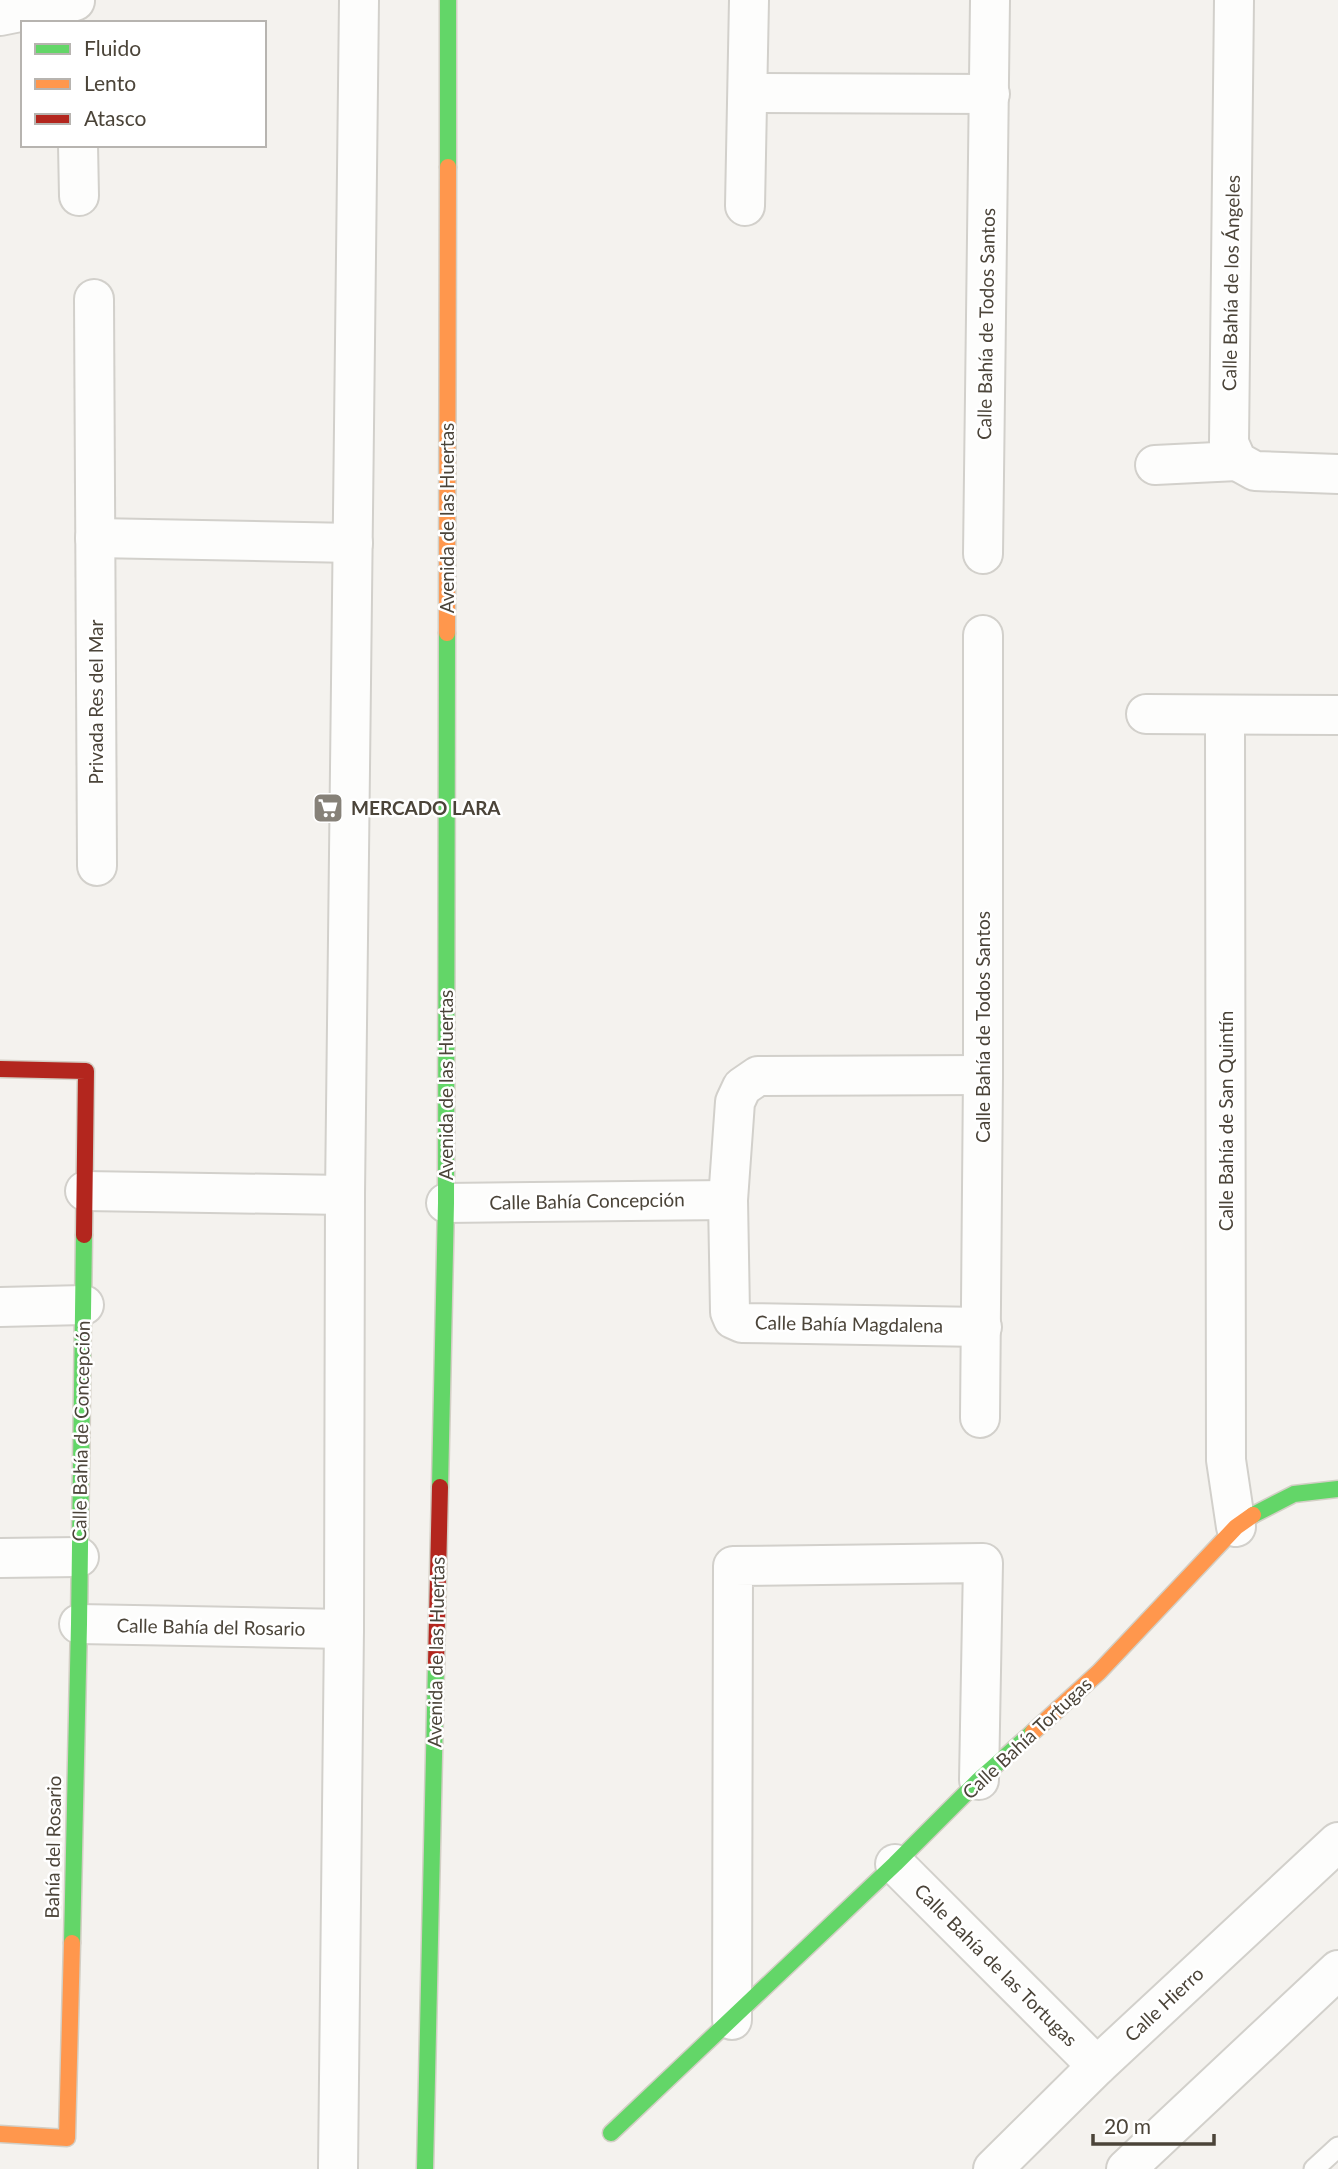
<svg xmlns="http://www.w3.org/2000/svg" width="1338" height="2169" font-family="Lato,sans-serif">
<rect width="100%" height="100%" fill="#f4f2ee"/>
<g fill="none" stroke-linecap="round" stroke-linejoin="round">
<g stroke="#d2d0cb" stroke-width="23">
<path id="lane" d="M1314,2169L1338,2147"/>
</g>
<g stroke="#d2d0cb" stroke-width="42">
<g id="street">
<path d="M1234,0L1229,443L1237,461L1255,471L1338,474"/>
<path d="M0,16L75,1"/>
<path d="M748,93L990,94"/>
<path d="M78,145L79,196"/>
<path d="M745,206L749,0"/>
<path d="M94,299L97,866"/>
<path d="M1155,465L1237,461"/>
<path d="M95,538L353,543"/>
<path d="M983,554L990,0"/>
<path d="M1146,714L1338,715"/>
<path d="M1232,716L1225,726L1226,1460L1236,1527"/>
<path d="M85,1191L345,1195"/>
<path d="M446,1203L728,1200"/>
<path d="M0,1307L84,1305"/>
<path d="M982,1327L742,1323L733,1319L730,1312L728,1200L735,1102L742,1087L758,1076L983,1075"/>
<path d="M980,1418L983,1075V635"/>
<path d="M0,1558L79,1557"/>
<path d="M79,1624L344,1629"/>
<path d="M895,1864L1097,2066"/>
<path d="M732,2020L733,1566L983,1563L979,1780"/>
<path d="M338,2169L344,1629L345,1195L359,0"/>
<path d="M993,2169L1097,2066L1338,1842"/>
<path d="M1126,2169L1338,1970"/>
</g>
</g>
<g stroke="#d3cfc5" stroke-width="19">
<g id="fast">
<path d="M448,167V0"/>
<path d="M440,1487L446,1203L447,633"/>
<path d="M1253,1515L1294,1494L1338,1489"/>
<path d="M72,1943L79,1624L84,1235"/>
<path d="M611,2133L895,1864L979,1780L1033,1732"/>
<path d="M425,2169L436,1664"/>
</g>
</g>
<g stroke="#d3cfc5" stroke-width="19">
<g id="slow">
<path d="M447,633L448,167"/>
<path d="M1033,1732L1099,1672L1236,1527L1253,1515"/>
<path d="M0,2134L67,2138L72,1943"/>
</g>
</g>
<g stroke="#d3cfc5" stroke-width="19">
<g id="jam">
<path d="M0,1069L86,1071L84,1235"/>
<path d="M436,1664L440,1487"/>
</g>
</g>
<use href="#lane" stroke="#fdfdfc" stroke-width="19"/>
<use href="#street" stroke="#fdfdfc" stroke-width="38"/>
<use href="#fast" stroke="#63d668" stroke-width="16"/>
<use href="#slow" stroke="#ff974d" stroke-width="16"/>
<use href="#jam" stroke="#b3261e" stroke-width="16"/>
</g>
<defs>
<g id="supermarket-square" transform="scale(1.575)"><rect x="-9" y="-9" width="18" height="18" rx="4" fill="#868178" stroke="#fff"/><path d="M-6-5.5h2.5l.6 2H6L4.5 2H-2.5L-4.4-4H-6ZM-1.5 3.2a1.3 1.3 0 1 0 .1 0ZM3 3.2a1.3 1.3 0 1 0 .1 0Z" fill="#fff"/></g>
</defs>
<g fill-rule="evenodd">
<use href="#supermarket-square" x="328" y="808"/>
</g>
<g text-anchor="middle" stroke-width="5" stroke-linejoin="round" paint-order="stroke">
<g font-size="19" fill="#4b4439" stroke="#fff">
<text transform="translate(1231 283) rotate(-89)" y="7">Calle Bahía de los Ángeles</text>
<text transform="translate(986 324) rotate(-89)" y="7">Calle Bahía de Todos Santos</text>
<text transform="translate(447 518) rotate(-90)" y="7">Avenida de las Huertas</text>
<text transform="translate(96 702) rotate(-90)" y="7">Privada Res del Mar</text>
<text transform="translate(983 1027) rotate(-90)" y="7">Calle Bahía de Todos Santos</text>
<text transform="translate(446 1085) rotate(-90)" y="7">Avenida de las Huertas</text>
<text transform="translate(1226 1121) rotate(-90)" y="7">Calle Bahía de San Quintín</text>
<text transform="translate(587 1201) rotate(-1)" y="7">Calle Bahía Concepción</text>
<text transform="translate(849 1324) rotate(1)" y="7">Calle Bahía Magdalena</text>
<text transform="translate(81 1431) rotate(-89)" y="7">Calle Bahía de Concepción</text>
<text transform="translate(211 1627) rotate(1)" y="7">Calle Bahía del Rosario</text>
<text transform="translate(436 1652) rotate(-89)" y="7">Avenida de las Huertas</text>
<text transform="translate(1027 1738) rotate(-43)" y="7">Calle Bahía Tortugas</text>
<text transform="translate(53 1847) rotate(-89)" y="7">Bahía del Rosario</text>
<text transform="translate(996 1965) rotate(45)" y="7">Calle Bahía de las Tortugas</text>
<text transform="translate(1164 2004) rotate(-43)" y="7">Calle Hierro</text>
</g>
<g font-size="19" font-weight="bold" fill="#4b4439" stroke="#fff" text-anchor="start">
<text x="351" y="815">MERCADO LARA</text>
</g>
</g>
<rect x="21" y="21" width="245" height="126" fill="#ffffff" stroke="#b7b4b0" stroke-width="2"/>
<rect x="35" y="44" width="35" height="10" fill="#63d668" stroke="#b7b4b0" stroke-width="2"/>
<text x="84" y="56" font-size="21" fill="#4b4439">Fluido</text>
<rect x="35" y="79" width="35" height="10" fill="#ff974d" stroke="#b7b4b0" stroke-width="2"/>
<text x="84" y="91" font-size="21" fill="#4b4439">Lento</text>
<rect x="35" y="114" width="35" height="10" fill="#b3261e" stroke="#b7b4b0" stroke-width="2"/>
<text x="84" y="126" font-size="21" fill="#4b4439">Atasco</text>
<path d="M1093 2134v10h121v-10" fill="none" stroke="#4b4439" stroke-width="3.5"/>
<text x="1104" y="2134" font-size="21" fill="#4b4439" stroke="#ffffff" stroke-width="5" paint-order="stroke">20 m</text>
</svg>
